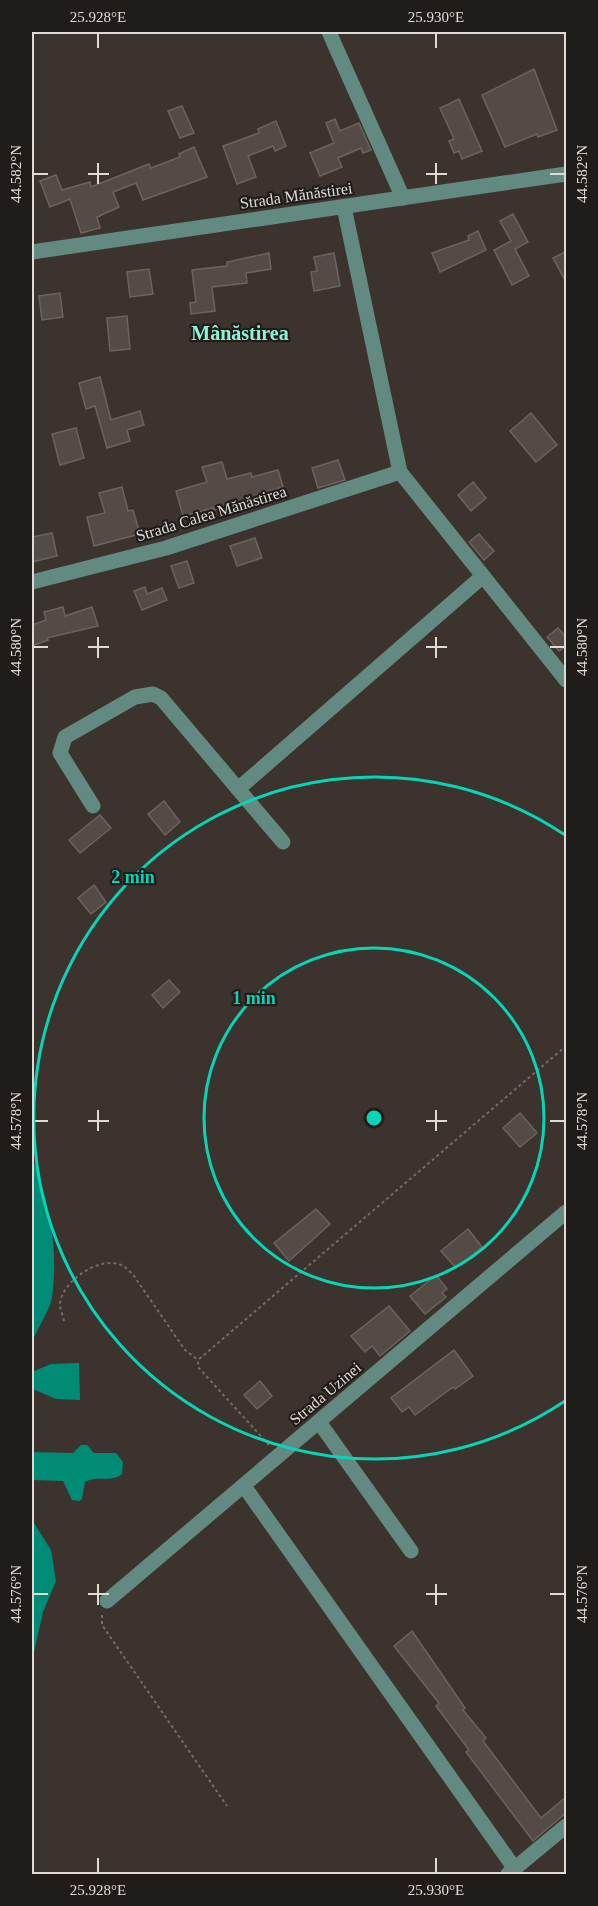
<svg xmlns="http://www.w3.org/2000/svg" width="598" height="1906" font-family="Georgia,serif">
<rect width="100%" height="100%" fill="#3c332f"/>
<path fill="#008b76" d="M32,1157C49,1201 59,1249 52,1297C49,1314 36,1328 32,1344C30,1352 32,1363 32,1372L51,1364L79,1363L80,1400L56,1399L33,1389L32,1452L73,1453L81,1445H87L94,1453H116L123,1462L122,1474C111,1483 97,1475 85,1482L82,1499L79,1501L72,1500L63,1481L33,1480L34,1523L51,1550L56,1581L43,1612L32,1661Z"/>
<g fill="#544b46" stroke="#6d635e" stroke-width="1.5">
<path d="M534,69L557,130L538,137L537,134L505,147L482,95Z"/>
<path d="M459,99L482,151L462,159L459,151L454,153L449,141L454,139L440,108Z"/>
<path d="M182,106L194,133L180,138L168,111Z"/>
<path d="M335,119L340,131L359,123L371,150L363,153L361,148L338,158L342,167L320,176L310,153L334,143L326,123Z"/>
<path d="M276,121L286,146L275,151L273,146L248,156L256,177L237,184L223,146L259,133L258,129Z"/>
<path d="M194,147L207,177L143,200L136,183L113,192L119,207L97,217L100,228L81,233L70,199L50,207L40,181L56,175L62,190L90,182L91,187L149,164L151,168L180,157L179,154Z"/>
<path d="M513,214L528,242L515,249L529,276L512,285L494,250L511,241L500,221Z"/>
<path d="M478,231L486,250L440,272L432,253L469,240L468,236Z"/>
<path d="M567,251V284L553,258Z"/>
<path d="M269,253L271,269L246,273L247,283L212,287L215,311L191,314L190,303L196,302L192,270L227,266V262Z"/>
<path d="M334,253L340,286L314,291L311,272L317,271L314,257Z"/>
<path d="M149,269L153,294L130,297L127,272Z"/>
<path d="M60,293L63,317L42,320L39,296Z"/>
<path d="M127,316L130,349L110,351L107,318Z"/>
<path d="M100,377L111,420L140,411L144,425L127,430L130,441L107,448L95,406L86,409L79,383Z"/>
<path d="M531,413L557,445L536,462L510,431Z"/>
<path d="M76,428L84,458L60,465L52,434Z"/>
<path d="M338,460L345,480L318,488L312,468Z"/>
<path d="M222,462L227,479L251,473L252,477L278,470L283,487L256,495L258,503L239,508L238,504L214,510L213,508L183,516L176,491L207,482L202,467Z"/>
<path d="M473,482L486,498L471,511L458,495Z"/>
<path d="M122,487L128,511L133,510L140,534L94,546L87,517L105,513L99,493Z"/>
<path d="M52,533L57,556L32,562V537Z"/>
<path d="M479,534L494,551L484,560L469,542Z"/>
<path d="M255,538L262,558L237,566L230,546Z"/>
<path d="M187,561L194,583L179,588L171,566Z"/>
<path d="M145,587L147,594L162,588L167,600L142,610L134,591Z"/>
<path d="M63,607L65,616L92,607L98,626L47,638L48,640L32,646V625L46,620L44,612Z"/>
<path d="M558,628L567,638V645L559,651L547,637Z"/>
<path d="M164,801L180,822L165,835L148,814Z"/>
<path d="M100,815L111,828L80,853L69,840Z"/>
<path d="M94,885L106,902L91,914L78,898Z"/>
<path d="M169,980L180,992L163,1008L152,995Z"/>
<path d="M520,1113L537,1133L520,1147L503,1128Z"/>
<path d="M316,1209L330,1224L289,1261L274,1243Z"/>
<path d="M468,1229L482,1247L456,1268L441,1251Z"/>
<path d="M436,1275L447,1289L442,1293L446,1297L425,1314L410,1296Z"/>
<path d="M389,1306L410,1331L380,1356L372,1346L365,1352L351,1336Z"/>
<path d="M454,1350L473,1376L455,1389L453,1387L415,1415L409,1407L402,1412L391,1398Z"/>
<path d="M260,1381L272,1396L257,1409L244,1395Z"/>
<path d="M412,1631L465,1708L463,1710L486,1738L483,1741L541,1818L567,1796V1812L533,1841L466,1752L469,1750L436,1706L439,1703L394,1646Z"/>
</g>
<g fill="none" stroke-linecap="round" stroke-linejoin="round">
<g stroke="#746c68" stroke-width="2" stroke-dasharray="3 3" stroke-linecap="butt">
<path d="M64,1321C63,1315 59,1308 60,1303C63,1280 102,1254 123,1266C127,1268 131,1273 134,1276L185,1350L198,1360"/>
<path d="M269,1445L198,1367V1360L566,1046"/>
<path d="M102,1615V1625L227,1806"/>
</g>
<g stroke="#628a80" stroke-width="15">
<path d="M329,32L403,198"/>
<path d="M344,207L400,472L566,680"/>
<path d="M32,252L566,174"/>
<path d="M32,582L166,548L400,472"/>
<path d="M238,789L283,842"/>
<path d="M93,806L60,753L65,737L135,697L153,694L161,698L238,789L483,576"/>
<path d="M319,1422L411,1551"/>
<path d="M244,1486L515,1869"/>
<path d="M107,1601L566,1212"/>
<path d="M508,1874L566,1826"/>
</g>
</g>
<path fill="none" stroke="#e0dad7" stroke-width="2" d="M98,33V48M436,33V48M98,163V184M436,163V184M33,174H48M88,174H109M426,174H447M550,174H565M98,637V658M436,637V658M33,647H48M88,647H109M426,647H447M550,647H565M98,1110V1131M436,1110V1131M33,1121H48M88,1121H109M426,1121H447M550,1121H565M98,1584V1605M436,1584V1605M33,1594H48M88,1594H109M426,1594H447M550,1594H565M98,1858V1873M436,1858V1873"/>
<g fill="none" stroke="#08d5b5" stroke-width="3">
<circle cx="374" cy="1118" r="170"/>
<path d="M565 1401A341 341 0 1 1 565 835"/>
</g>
<g text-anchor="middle" stroke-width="4.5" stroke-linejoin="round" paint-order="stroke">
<g font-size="16" fill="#e0dad7" stroke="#201c1a">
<text transform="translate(296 195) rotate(-8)" y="6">Strada Mănăstirei</text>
<text transform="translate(211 513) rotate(-17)" y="6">Strada Calea Mănăstirea</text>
<text transform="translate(325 1393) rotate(-40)" y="6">Strada Uzinei</text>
</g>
<g font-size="20" font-weight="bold" fill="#8ef2da" stroke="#201c1a">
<text x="240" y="340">Mânăstirea</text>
</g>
</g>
<circle cx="374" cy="1118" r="9" fill="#08d5b5" stroke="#201c1a" stroke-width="3"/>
<g font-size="18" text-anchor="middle" font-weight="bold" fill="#08d5b5" stroke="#201c1a" stroke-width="4.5" stroke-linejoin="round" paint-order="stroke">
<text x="133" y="883">2 min</text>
<text x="254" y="1004">1 min</text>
</g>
<rect width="598" height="1906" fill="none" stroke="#201c1a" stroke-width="66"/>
<rect x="33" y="33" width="532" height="1840" fill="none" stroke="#e0dad7" stroke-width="2"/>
<g font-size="15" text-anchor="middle" fill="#e0dad7">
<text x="98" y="22">25.928°E</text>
<text x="436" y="22">25.930°E</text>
<text transform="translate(16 174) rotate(-90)" y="5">44.582°N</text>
<text transform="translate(582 174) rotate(-90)" y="5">44.582°N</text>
<text transform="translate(16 647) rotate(-90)" y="5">44.580°N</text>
<text transform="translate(582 647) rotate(-90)" y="5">44.580°N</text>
<text transform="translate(16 1121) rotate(-90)" y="5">44.578°N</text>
<text transform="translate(582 1121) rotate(-90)" y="5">44.578°N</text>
<text transform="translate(16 1594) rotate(-90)" y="5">44.576°N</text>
<text transform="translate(582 1594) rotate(-90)" y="5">44.576°N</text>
<text x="98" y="1895">25.928°E</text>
<text x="436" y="1895">25.930°E</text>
</g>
</svg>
